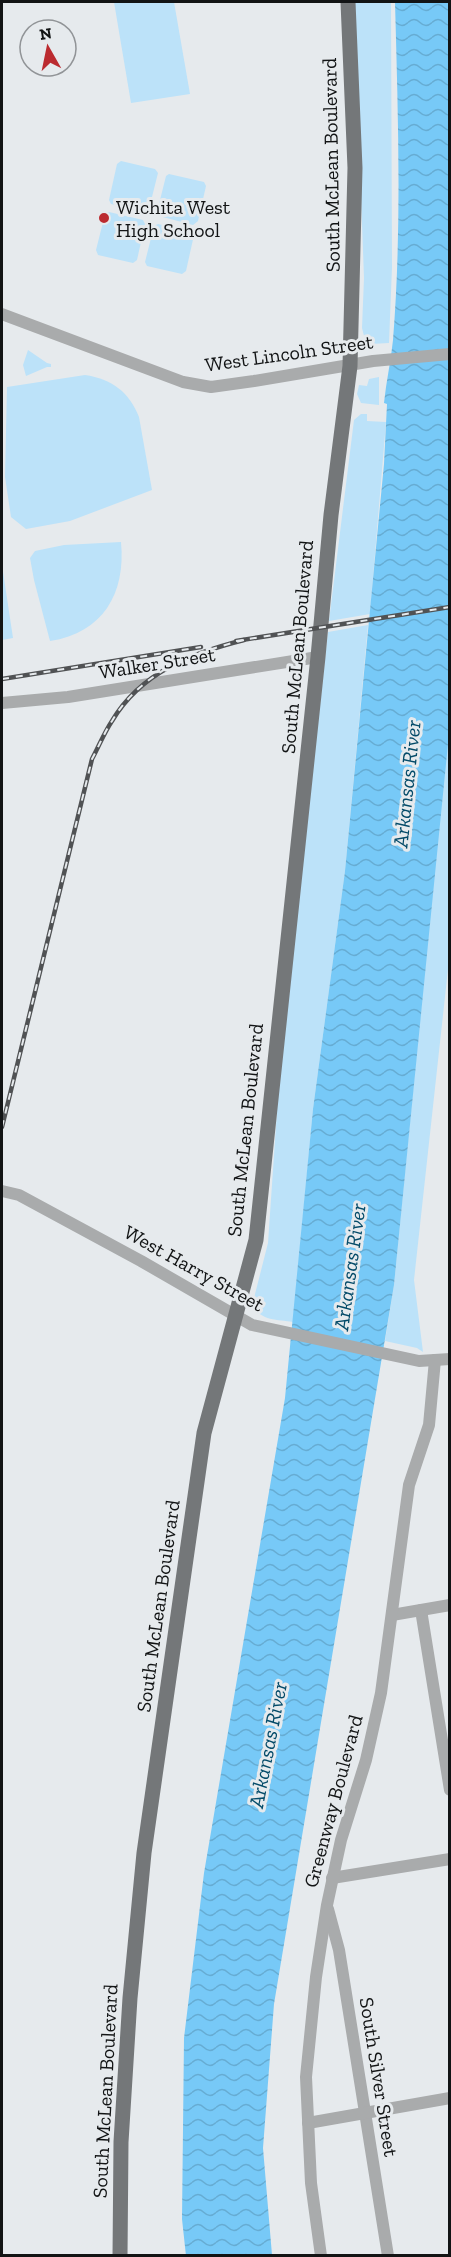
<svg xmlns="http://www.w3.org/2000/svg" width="451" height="2257" font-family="'Zilla Slab',serif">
<defs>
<pattern id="water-waves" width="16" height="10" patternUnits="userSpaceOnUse" patternTransform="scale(1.5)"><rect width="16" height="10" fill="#77c9f7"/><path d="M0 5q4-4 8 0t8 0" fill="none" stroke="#66acd3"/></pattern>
</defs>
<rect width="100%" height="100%" fill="#e6eaed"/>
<g fill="#bce2f9">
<path d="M114,2H174L190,94L131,103Z"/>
<path d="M354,2H391L392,267L389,343L371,344L365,340L362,328L364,278Z"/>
<path d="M121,161L155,169L158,173L149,209L145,212L111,204L109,200L117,164Z"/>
<path d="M169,174L204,182L206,186L198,221L193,225L159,216L157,212L166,176Z"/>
<path d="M109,212L143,220L145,224L137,260L133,263L98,255L96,250L105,214Z"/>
<path d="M158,224L192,232L194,235L186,271L182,274L147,266L145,262L154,226Z"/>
<path d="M28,350L47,363L51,364V367H47L26,376L23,365Z"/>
<path d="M85,375C112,379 129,392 139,417L152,490L70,521L26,529L11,517L5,477L7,387Z"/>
<path d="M379,377V405L361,403L357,394L359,385L367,386L369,379Z"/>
<path d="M361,414H367V421L386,422L370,614L329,621L354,420Z"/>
<path d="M121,542C126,593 103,633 50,641L34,580L30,558L35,551L64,545Z"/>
<path d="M2,565L13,638L2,640Z"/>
<path d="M368,625L345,871L313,1109L293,1322C277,1319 258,1322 253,1302L268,1243L277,1111V1094L328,632Z"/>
<path d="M449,724V960L414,1280L423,1352L417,1348L385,1341L394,1285Z"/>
</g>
<path fill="url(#water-waves)" d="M395,2H449L450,724L394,1285L274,2004L263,2148L272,2255L186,2256L182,2219L184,2038L204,1873L285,1398L313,1109L345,871L384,464L387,404L384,403C386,382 391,361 393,340C402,228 398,114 395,2Z"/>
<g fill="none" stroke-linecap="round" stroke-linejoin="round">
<g stroke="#a9abac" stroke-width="12">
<path d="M2,314L183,382L211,387L254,381L373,361L450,354"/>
<path d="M2,703L68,697L318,657"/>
<path d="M2,1191L19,1195L141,1261L252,1325L419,1361L450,1359"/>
<path d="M421,1610L450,1790"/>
<path d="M392,1615L450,1605"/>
<path d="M332,1878L450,1859"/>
<path d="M328,1909L339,1950L388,2256"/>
<path d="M308,2123L450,2098"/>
<path d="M321,2256L311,2183L306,2077L316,1977L327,1905L341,1840L366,1760L381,1693L409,1485L429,1425L435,1360"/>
</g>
<path stroke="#747779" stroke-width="15" d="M120,2256L121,2142L130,1998L144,1853L204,1433L256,1240L318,657L331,515L350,366L355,168L348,2"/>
<g stroke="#505254" stroke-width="4.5">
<g id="rail">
<path d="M236,641L450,607"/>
<path d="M2,679L201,647"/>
<path d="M2,1127L92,759C99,746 104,733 112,721C141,672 192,653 244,640"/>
</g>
</g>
<use href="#rail" stroke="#e6eaed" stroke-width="2" stroke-dasharray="7" stroke-linecap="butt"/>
</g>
<circle fill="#bb2b30" stroke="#e6eaed" stroke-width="2" cx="104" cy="218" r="6"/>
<g text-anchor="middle" stroke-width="6" stroke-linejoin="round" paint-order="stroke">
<g font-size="20" fill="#121415" stroke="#e6eaed">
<text transform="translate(331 165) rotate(-91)" y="7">South McLean Boulevard</text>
<text transform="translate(289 353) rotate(-8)" y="7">West Lincoln Street</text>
<text transform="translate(297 647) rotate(-85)" y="7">South McLean Boulevard</text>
<text transform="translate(157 663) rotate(-9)" y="7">Walker Street</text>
<text transform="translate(245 1130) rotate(-84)" y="7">South McLean Boulevard</text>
<text transform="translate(194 1268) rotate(29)" y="7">West Harry Street</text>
<text transform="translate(158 1606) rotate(-82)" y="7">South McLean Boulevard</text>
<text transform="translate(333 1801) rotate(-75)" y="7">Greenway Boulevard</text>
<text transform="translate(379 2077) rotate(81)" y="7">South Silver Street</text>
<text transform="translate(105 2091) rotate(-87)" y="7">South McLean Boulevard</text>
</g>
<g font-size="20" fill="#121415" stroke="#e6eaed" text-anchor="start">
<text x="116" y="214">Wichita West<tspan x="116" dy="23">High School</tspan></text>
</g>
<g font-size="21" font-style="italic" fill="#044b69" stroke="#e6eaed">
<text transform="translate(407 784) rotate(-84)" y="7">Arkansas River</text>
<text transform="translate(350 1267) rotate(-82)" y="7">Arkansas River</text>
<text transform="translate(268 1745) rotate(-79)" y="7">Arkansas River</text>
</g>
</g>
<rect width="451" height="2257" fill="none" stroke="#121415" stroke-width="6"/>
<g transform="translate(48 48) rotate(351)"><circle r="28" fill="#e6eaed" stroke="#919497" stroke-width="1.5"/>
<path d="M0-4.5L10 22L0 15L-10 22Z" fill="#bb2b30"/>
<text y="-9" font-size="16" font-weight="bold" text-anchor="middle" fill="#121415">N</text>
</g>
</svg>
